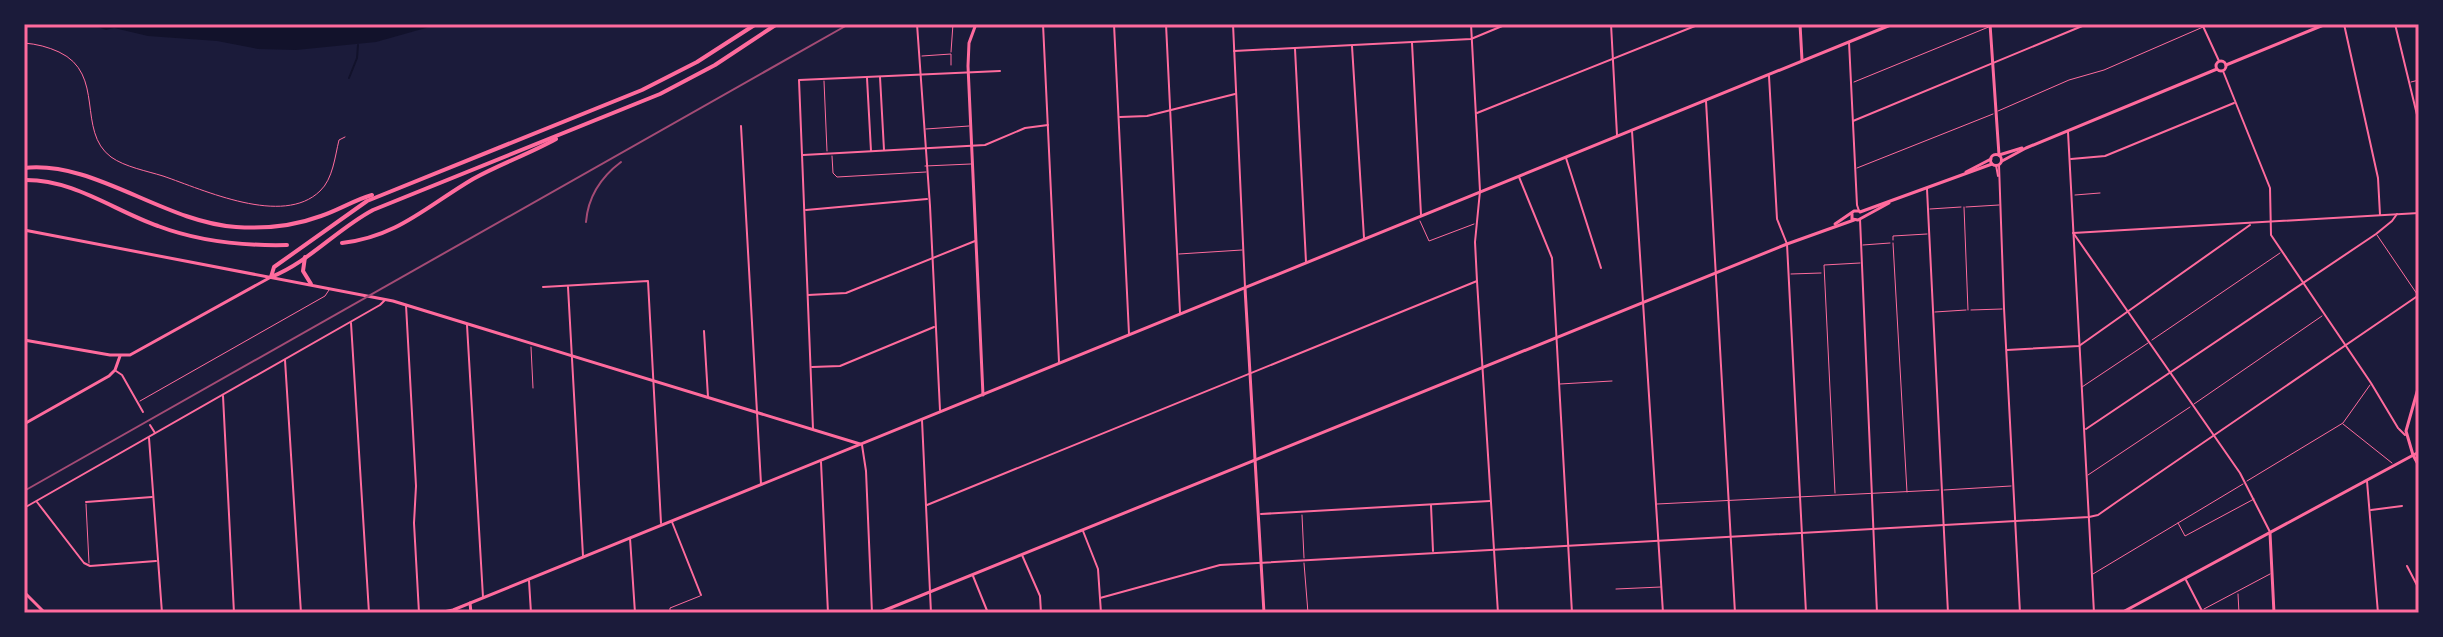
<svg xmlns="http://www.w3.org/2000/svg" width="2443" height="637" font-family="'Archivo Narrow',sans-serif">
<rect width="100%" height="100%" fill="#1b1b3a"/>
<path fill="#12122b" d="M90,24H440L376,42L296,50L258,49L217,41L148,36L114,28L106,30Z"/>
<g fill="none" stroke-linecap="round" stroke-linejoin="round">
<path stroke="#12122b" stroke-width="2" d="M349,78L357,58L358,45"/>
<g stroke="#ff6b9d" stroke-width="1">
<path d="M24,43C37,44 48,47 59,52C106,74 76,131 111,157C125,167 147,171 163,176C204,190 283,227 320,191C333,179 335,156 339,140L345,137"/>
<path d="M951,52L953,24"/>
<path d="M922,56L951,54V65"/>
<path d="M824,81L827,151"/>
<path d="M1854,82L1996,24"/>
<path d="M2411,82L2419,80"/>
<path d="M1998,111L2069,80L2104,70L2210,24"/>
<path d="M926,129L969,126"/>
<path d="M832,156L833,173L837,177L926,172"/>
<path d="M925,166L971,164"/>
<path d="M1857,168L1993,114"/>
<path d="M2075,195L2100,193"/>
<path d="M1964,207L1968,310"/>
<path d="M1966,207L1999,205"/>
<path d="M1930,209L1961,207"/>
<path d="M1420,221L1429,241L1474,224"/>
<path d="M2377,235L2417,294"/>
<path d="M1893,240V236L1927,234"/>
<path d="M1893,243L1907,492"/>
<path d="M1863,245L1890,243"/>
<path d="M1179,254L1242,250"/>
<path d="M1791,274L1821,273"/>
<path d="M1971,310L2002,309"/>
<path d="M1935,312L1966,310"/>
<path d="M2152,340L2280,253"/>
<path d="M531,347L533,388"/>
<path d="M1560,384L1612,381"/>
<path d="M2082,387L2148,343"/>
<path d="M140,401L325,296L329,290"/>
<path d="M2194,404L2322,316"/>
<path d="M2343,424L2392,463"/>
<path d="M2088,475L2190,407"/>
<path d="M2247,481L2343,423L2370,385"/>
<path d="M1944,490L2011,486"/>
<path d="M1835,493L1824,265L1860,263"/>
<path d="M86,504L89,563"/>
<path d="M1657,504L1939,490"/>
<path d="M1302,515L1304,558"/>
<path d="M2178,523L2185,536L2254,499"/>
<path d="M1304,563L1308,613"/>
<path d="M2093,574L2243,484"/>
<path d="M1616,589L1661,587"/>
<path d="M2238,594L2239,613"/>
<path d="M2204,609L2270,574"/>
<path d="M670,613V608L700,596"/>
</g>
<path stroke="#ff6b9d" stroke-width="2" d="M2399,429L2405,435"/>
<g stroke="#ff6b9d" stroke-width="2">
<path d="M917,24L930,206L940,410"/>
<path d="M1043,24L1059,362"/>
<path d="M1114,24L1129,334"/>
<path d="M1166,24L1180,313"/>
<path d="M1233,24L1245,287"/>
<path d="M1471,24L1480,191L1475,242L1477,281L1498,613"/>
<path d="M1611,24L1617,135"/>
<path d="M2202,24L2219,61"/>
<path d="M2344,24L2378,178L2380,215"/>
<path d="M2395,24L2419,123"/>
<path d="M1849,42L1857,205L1859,211"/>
<path d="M1412,43L1421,215"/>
<path d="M1352,46L1364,238"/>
<path d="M1295,49L1306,262"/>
<path d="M1234,51L1471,39L1507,24"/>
<path d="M2223,71L2270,188L2271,235L2371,383L2398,428"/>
<path d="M1769,76L1777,219L1787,244L1806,613"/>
<path d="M880,77L884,150"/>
<path d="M867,78L871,151"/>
<path d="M1706,101L1735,613"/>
<path d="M1477,113L1700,24"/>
<path d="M1120,117L1147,116L1235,94"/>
<path d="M1853,121L2087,24"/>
<path d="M741,126L761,484"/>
<path d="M1632,131L1663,613"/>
<path d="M2068,132L2094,613"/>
<path d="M803,155L985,145L1025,128L1048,125"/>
<path d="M1566,158L1601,268"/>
<path d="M2071,159L2105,156L2234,103"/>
<path d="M1996,165L1998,176"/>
<path d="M1999,165L2004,308L2020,613"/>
<path d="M1519,177L1552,258L1572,613"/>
<path d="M1927,189L1948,613"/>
<path d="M806,210L927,199"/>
<path d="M1860,219L1877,613"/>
<path d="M2073,233L2419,213"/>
<path d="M2074,234L2240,473L2270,532"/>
<path d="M543,287L648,281L661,523"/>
<path d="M568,287L583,556"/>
<path d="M808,295L846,293L975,241"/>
<path d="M406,305L416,486L414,523L419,613"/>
<path d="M351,323L369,613"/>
<path d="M467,325L483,597"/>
<path d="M704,331L708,397"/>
<path d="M2007,350L2079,346L2250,225"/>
<path d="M285,360L301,613"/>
<path d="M812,367L840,366L934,327"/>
<path d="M116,371L122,375L143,412"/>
<path d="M223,396L234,613"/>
<path d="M922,420L931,613"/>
<path d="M150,425L155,433"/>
<path d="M813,429L799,80L1000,71"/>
<path d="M2086,429L2376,234L2392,221L2397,214"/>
<path d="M149,438L162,613"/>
<path d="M862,445L866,471L872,613"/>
<path d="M821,462L828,613"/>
<path d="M2367,481L2378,613"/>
<path d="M37,502L84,563L90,566L156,561"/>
<path d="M86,502L152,497"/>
<path d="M927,505L1477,281"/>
<path d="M1431,505L1433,551"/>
<path d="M24,508L380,305L385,300"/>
<path d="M2371,510L2402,506"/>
<path d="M1261,514L1490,501"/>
<path d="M672,522L701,595"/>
<path d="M1083,531L1098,569L1101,613"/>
<path d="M630,538L635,613"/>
<path d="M1022,555L1040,596L1041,613"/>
<path d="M2407,566L2419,589"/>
<path d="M973,576L988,613"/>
<path d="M2186,580L2203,613"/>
<path d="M529,581L531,613"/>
<path d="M1100,598L1220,565L2089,517L2098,515L2118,501L2419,295"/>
</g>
<g stroke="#ff6b9d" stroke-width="3">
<path d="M976,24L969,43L968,66L983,395"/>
<path d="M1800,24L1802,60"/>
<path d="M1990,24L1999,155"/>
<circle cx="2221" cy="66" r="5"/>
<path d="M2226,65L2326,24"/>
<circle cx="1996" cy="160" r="5.5"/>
<path d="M1999,155L2022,148"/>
<path d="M2002,161L2026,148L2217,69"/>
<path d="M1966,172L1991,159"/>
<path d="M1860,212L1992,164"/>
<path d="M1852,214V219L1858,220L1889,203"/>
<path d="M1835,224L1854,211H1859"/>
<path d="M24,230L393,301L860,444"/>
<path d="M1245,288L1264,613"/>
<path d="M24,424L109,376L115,370L120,356"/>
<path d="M2413,455L2406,431L2419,385"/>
<path d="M2270,533L2274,613"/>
<path d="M470,603L471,613"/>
<path d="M878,613L1787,244L1854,220"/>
</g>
<g stroke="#ff6b9d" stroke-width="3">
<path d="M2413,455L2419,466"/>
<path d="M24,592L45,613"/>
</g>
<g stroke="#ff6b9d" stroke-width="3">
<path d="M24,340L110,355H130L271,277"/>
<path d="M439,613L453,610L1893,24"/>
<path d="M2121,613L2419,452"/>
</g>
<g stroke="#ff6b9d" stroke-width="4">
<path d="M24,168C94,160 163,222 236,227C265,229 294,226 321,216C339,210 354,200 372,195"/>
<path d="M24,180C73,179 113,210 158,226C200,242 243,246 287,245"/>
<path d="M342,243C397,237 427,206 473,179C500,164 529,154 556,139"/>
<path d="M305,257L303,271L311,284"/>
<path d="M271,277C309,262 337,229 373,210L660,94L715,65L777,24"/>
<path d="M271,277L274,267L367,201L642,90L697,62L756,24"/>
</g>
<g stroke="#a44b75" stroke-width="2">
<path d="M586,222C588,197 601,177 621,162"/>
<path d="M24,491L849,24"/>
</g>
</g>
<rect width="2443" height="637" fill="none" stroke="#1b1b3a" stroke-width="52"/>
<rect x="26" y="26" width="2391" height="585" fill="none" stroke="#ff6b9d" stroke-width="3"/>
</svg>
